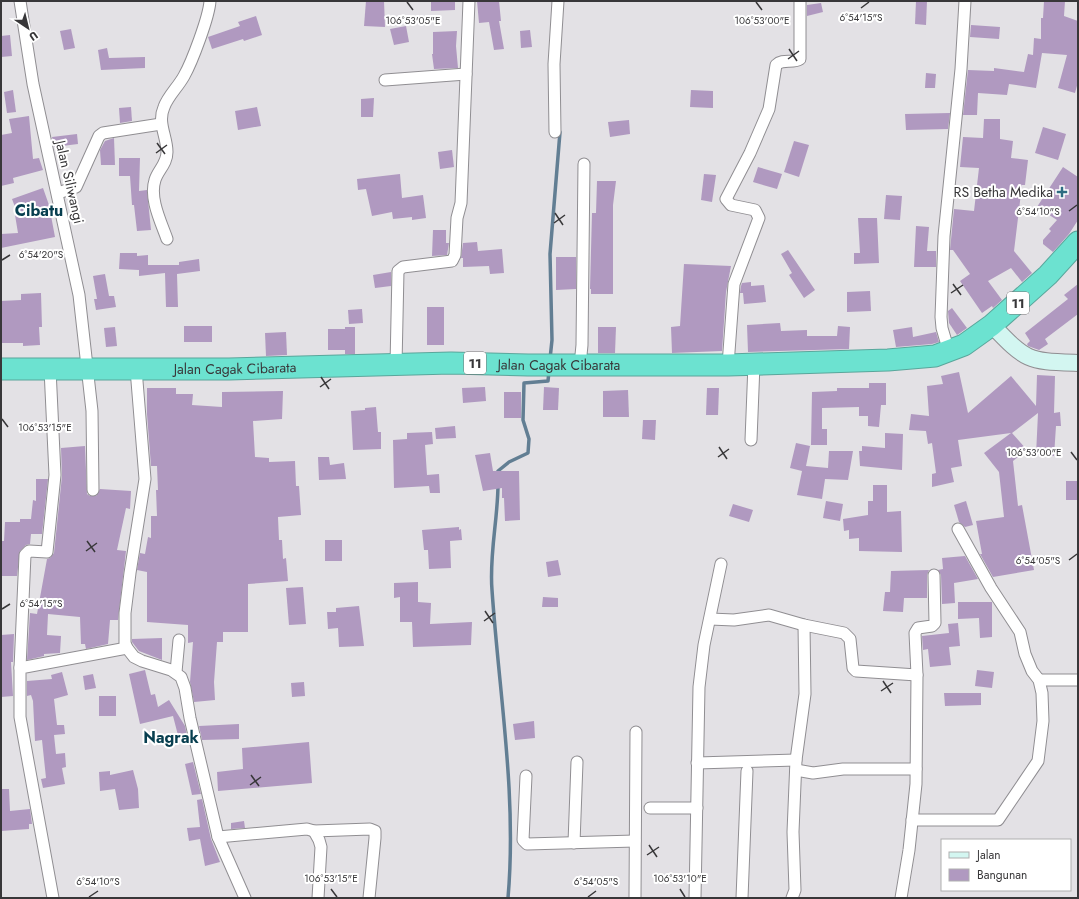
<svg xmlns="http://www.w3.org/2000/svg" width="1079" height="899" font-family="Jost,sans-serif">
<rect width="100%" height="100%" fill="#e3e1e5"/>
<g fill="none" stroke-linecap="round" stroke-linejoin="round">
<g stroke="#627e93" stroke-width="3.5">
<path d="M550,359L552,340L550,254L560,132"/>
<path d="M498,474V471L509,462L528,453L529,439L523,420L524,383L548,381L549,371"/>
<path d="M498,484C498,519 489,555 492,590C499,693 517,795 508,898"/>
</g>
</g>
<g fill="#b099c0">
<path d="M366,1H384L385,27L364,26Z"/>
<path d="M431,1H455V10L431,11Z"/>
<path d="M477,1H499L501,21H499L504,49L494,50L489,22L479,23Z"/>
<path d="M916,1H927L926,25L915,24Z"/>
<path d="M1044,1H1065L1064,16L1078,21V82L1075,93L1058,88L1067,55L1042,53L1036,88L1009,84L1007,95L978,93L977,115H963L968,70L994,71V68L1024,72L1028,54L1033,55L1034,38L1041,39V18H1043Z"/>
<path d="M821,3L823,12L807,16V5Z"/>
<path d="M256,16L262,35L244,41L243,39L212,49L208,37L240,26L238,22Z"/>
<path d="M971,25L1000,27L999,39L970,37Z"/>
<path d="M406,26L409,42L394,45L390,29Z"/>
<path d="M71,29L75,48L64,50L60,31Z"/>
<path d="M530,30L532,47L521,48L520,31Z"/>
<path d="M457,31L456,46L458,68L434,69L432,54H433V32Z"/>
<path d="M10,35L12,56L1,57V36Z"/>
<path d="M107,48L109,58L145,57V68L101,70L98,50Z"/>
<path d="M926,73L936,74L935,88H925Z"/>
<path d="M13,90L16,112L7,113L4,92Z"/>
<path d="M691,90L713,91V108L690,107Z"/>
<path d="M374,98L373,117H361V99Z"/>
<path d="M131,107L132,121L120,123L119,108Z"/>
<path d="M257,107L261,126L238,130L235,111Z"/>
<path d="M950,113L948,129L906,130L905,114Z"/>
<path d="M29,116L33,159L39,158L43,170L13,178L14,183L1,186V135L12,133L9,119Z"/>
<path d="M984,119H1000V139L1013,141L1011,158L1028,160L1025,185H1022L1014,251L1032,273L1022,282L1011,268L988,281L1002,300L993,308L992,306L982,313L960,281L970,274L953,250H950L954,209L974,211L979,168L960,167L963,137L983,138Z"/>
<path d="M629,120L630,134L610,137L608,122Z"/>
<path d="M1043,127L1066,134L1058,160L1035,153Z"/>
<path d="M77,134L78,144L54,147L52,137Z"/>
<path d="M114,138L115,165H101L100,150L105,141Z"/>
<path d="M794,141L809,145L799,177L784,172Z"/>
<path d="M452,150L454,167L440,169L438,152Z"/>
<path d="M119,158H140L139,191L147,190L151,230L137,231L134,205H132L130,176H119Z"/>
<path d="M758,167L782,174L777,189L753,182Z"/>
<path d="M1063,167L1078,177V220L1069,234L1053,252L1043,244V240L1051,231L1049,229L1057,220L1037,207Z"/>
<path d="M400,174L402,198L423,195L426,218L412,220V217L393,219L392,212L372,216L366,189L358,190L357,179Z"/>
<path d="M704,174L716,175L712,202L701,200Z"/>
<path d="M597,181H616L613,205V294H591V289H590L592,213H596Z"/>
<path d="M43,188L49,205L55,237L1,248V234L18,233L15,215H18L12,199Z"/>
<path d="M886,195L902,196L900,220L884,219Z"/>
<path d="M858,218H877L879,263L854,264V253H860Z"/>
<path d="M916,226L929,227L927,251H936V267H914Z"/>
<path d="M433,230H446V243H449L447,255L432,256Z"/>
<path d="M477,242L478,251L502,249L504,273L490,274L489,266L463,267V258H461L463,243Z"/>
<path d="M788,250L815,290L804,298L789,275L792,273L781,254Z"/>
<path d="M120,253H137V256L148,255V265H179V262L199,259L200,271L177,274L178,307H166L165,273L139,276V270L119,269Z"/>
<path d="M556,257H576V289L556,290Z"/>
<path d="M684,264L731,266L726,292L722,351L672,353L671,327L680,326Z"/>
<path d="M391,272V286L375,288L373,275Z"/>
<path d="M105,274L109,296H114L116,307L96,310L94,299H97L93,276Z"/>
<path d="M751,282V286L764,285L766,302L744,304L743,293H740L741,286L742,283Z"/>
<path d="M1078,284V314L1045,339L1048,344L1039,350L1028,346L1027,344L1030,341L1025,333L1068,299L1064,295Z"/>
<path d="M870,291L871,311L847,312V292Z"/>
<path d="M41,293L42,327H39L40,345L23,346V343H1V301L21,300V294Z"/>
<rect x="427" y="307" width="17" height="38"/>
<path d="M952,308L967,328L957,335L949,323L948,311Z"/>
<path d="M362,309L363,323L349,324L348,310Z"/>
<path d="M780,323L781,331L807,330V336H837L838,326L850,327L849,349L748,352L747,325Z"/>
<rect x="184" y="326" width="28" height="16"/>
<path d="M115,327L117,346L106,347L104,328Z"/>
<path d="M345,327H355V354H345V350H328V329H345Z"/>
<path d="M598,327H616L615,353H598Z"/>
<path d="M912,327L913,337L936,332L939,342L932,344L896,347L893,330Z"/>
<path d="M286,332L287,355L266,356L265,333Z"/>
<path d="M959,372L968,413L1011,376L1036,406L1037,375L1055,376L1054,413L1060,412L1061,426H1056L1054,456L1036,455L1038,413L1012,433L1027,450L1013,461L1018,506L1022,505L1034,570L993,577L980,554H982L976,521L1004,517L999,472L984,453L1011,433L958,440L962,466L951,468L954,482L932,487V474L936,473L932,443L928,444L926,431L909,430L911,414L929,416L927,386L943,384L941,376Z"/>
<path d="M869,383H886V405H881L879,427L868,426V416H859V407L822,408V429H827V445H811L812,392L837,391V388H869Z"/>
<path d="M485,387L486,401L463,403L462,388Z"/>
<path d="M544,387L559,388L558,410H543Z"/>
<path d="M147,388H176V394H193L192,405L222,407V392L283,391L282,419L253,421L255,457L269,458V462L295,461L296,486H299L301,515L278,517L279,540H282L283,559L286,558L288,581L248,584V632H223V642H217L214,682L215,700L194,702L190,682L193,642L188,643V625L147,622V572L137,570L140,553L145,554L148,537L151,538V516H157L156,490H158L157,466H151L147,414Z"/>
<path d="M707,388H719L718,415H706Z"/>
<path d="M628,390L629,417H603V391Z"/>
<rect x="504" y="392" width="17" height="26"/>
<path d="M376,407L378,432H381V449L353,450L351,411L365,410V408Z"/>
<path d="M643,420H656L655,440L642,439Z"/>
<path d="M455,426L456,438L436,439L435,428Z"/>
<path d="M432,432L433,444L425,445L427,475L439,474L440,493H430L429,486L394,488L393,440L407,439V433Z"/>
<path d="M885,433L903,434L902,470L860,466L859,451H862V446L885,448Z"/>
<path d="M796,443L810,446L806,466L828,468L829,451H853L848,480L825,479L822,499L797,495L802,471L790,468Z"/>
<path d="M85,446L87,494L90,496H96L100,489L131,491L130,509L126,508L117,550L126,551L118,620H110L108,644L86,649L85,644H81L80,617L48,614L47,635L61,636L60,653L44,654V656L27,660L30,613L37,614L47,559L50,558L54,553L62,476L61,448Z"/>
<path d="M490,453L493,471H519L520,520L505,521L504,498H502V488L483,491L475,455Z"/>
<path d="M318,457H329L330,465L344,463L346,479L319,480Z"/>
<path d="M36,479H48L42,534H31L30,544L26,545L20,551L17,576H1V541H4L5,522H20V519H31L33,500L36,501Z"/>
<rect x="1066" y="481" width="12" height="19"/>
<path d="M873,485H887V512L901,511L902,552L859,551V538L849,539V530L844,531L843,519L868,515V501H873Z"/>
<path d="M826,501L843,504L840,521L823,518Z"/>
<path d="M966,501L973,525L965,527L959,522L954,505Z"/>
<path d="M733,504L753,510L749,522L729,516Z"/>
<path d="M459,527V530L461,529L462,540L450,541L451,568L429,569L428,550H424L422,530Z"/>
<rect x="325" y="540" width="17" height="21"/>
<path d="M965,556L978,579L954,583L955,603L942,604L941,575L938,570L943,569L942,558Z"/>
<path d="M558,560L561,575L548,577L546,562Z"/>
<path d="M929,570L927,575V598H904L903,612L883,611L885,592H890L891,571Z"/>
<path d="M418,582V602L431,603L430,624L472,622L471,645L413,647L412,622H400V597L394,598V583Z"/>
<path d="M303,587L306,624L289,625L286,588Z"/>
<path d="M543,597L558,598V607H542Z"/>
<path d="M958,602H992V637L980,638L979,618L958,619Z"/>
<path d="M359,606L364,646L339,647L338,628L328,629L327,612H336V608Z"/>
<path d="M958,623L960,646L949,647L951,665L930,667L928,649L923,650L922,636L949,633L948,624Z"/>
<path d="M14,634L13,662H11L13,696L1,697V635Z"/>
<path d="M162,638V660L139,651L132,642V639Z"/>
<path d="M145,670L151,695L155,694L158,707L169,700L185,726L188,741L180,743L173,716L140,724L129,674Z"/>
<path d="M977,670L994,672L992,688L975,686Z"/>
<path d="M62,672L68,695L54,699L57,725H64L65,734L54,735L56,754L65,753L66,767L62,768L65,784L43,788L41,779L46,778L42,740L35,741L33,701L31,695L27,696V681L52,679L51,675Z"/>
<path d="M93,674L96,688L85,690L83,676Z"/>
<path d="M304,682L305,696L292,697L291,683Z"/>
<path d="M944,693H981V705L945,706Z"/>
<rect x="99" y="696" width="17" height="20"/>
<path d="M534,721L535,738L515,740L513,724Z"/>
<path d="M239,724V739L202,740L199,726Z"/>
<path d="M309,742L312,783L218,791L217,772L243,769L242,748Z"/>
<path d="M193,762L201,794L192,795L185,764Z"/>
<path d="M133,770L138,789L139,808L119,810L115,789L100,791L99,772L110,771V775Z"/>
<path d="M1,789H9L10,811L30,809L32,824H29V829L1,831Z"/>
<path d="M202,799L211,839L220,862L205,866L200,839L189,841L187,828L200,827L197,800Z"/>
<path d="M244,821L245,828L231,829V823Z"/>
</g>
<g fill="none" stroke-linecap="round" stroke-linejoin="round">
<g stroke="#908e92" stroke-width="13">
<g id="street">
<path d="M20,1L33,84L79,295L92,411L93,490"/>
<path d="M385,80L466,74"/>
<path d="M555,132L554,64L558,1"/>
<path d="M58,193L76,187L99,136L103,133L161,124"/>
<path d="M167,239C161,222 149,198 155,180C158,170 167,164 167,152C167,136 157,123 164,107C168,96 178,87 184,76C192,62 209,17 210,1"/>
<path d="M949,352L942,328L941,317L944,236L961,69L965,1"/>
<path d="M396,365L398,271L403,267L452,261L455,255L457,218L461,203L469,1"/>
<path d="M580,365L582,345L584,164"/>
<path d="M728,365L734,284L759,218L755,210L731,205L726,199L750,153L769,109L776,65C783,58 793,64 800,59V1"/>
<path d="M136,369L145,479L130,573L125,613V643L127,648L134,657L142,661L171,670L181,677L185,688L190,718L218,837L245,898"/>
<path d="M751,440L754,364"/>
<path d="M710,619L734,620L769,615L804,625L844,633L850,639L853,668L856,671L917,675"/>
<path d="M20,668L25,555L29,551L47,552L55,475L50,369"/>
<path d="M176,672L179,640"/>
<path d="M1039,680H1078"/>
<path d="M697,763L796,760"/>
<path d="M796,770L813,773L843,769H916"/>
<path d="M526,776L523,840L527,844L635,841"/>
<path d="M650,808H697"/>
<path d="M912,820H998L1038,761L1043,721L1042,693L1039,680L1032,671L1025,654L1020,632L991,588L958,529"/>
<path d="M314,831L319,840L321,847L318,898"/>
<path d="M218,837L307,829L314,831L370,829L375,831V838L369,898"/>
<path d="M574,843L577,762"/>
<path d="M53,898L20,717V668L127,648"/>
<path d="M635,898L636,732"/>
<path d="M695,898L699,687L704,645L721,564"/>
<path d="M742,898L747,771"/>
<path d="M792,898L795,890L793,832L796,760L805,694L804,625"/>
<path d="M901,898L909,850L916,784L917,675L915,633L918,628L932,626L935,623L934,575"/>
</g>
</g>
<g stroke="#908e92" stroke-width="18">
<path id="secondary" d="M992,325C1027,362 1028,361 1078,363"/>
</g>
<g stroke="#5aa69b" stroke-width="23">
<g id="highway">
<path id="s1" d="M1,369H229L451,363L528,365H728L888,360L935,356L964,345L992,325L1048,275L1078,242"/>
</g>
</g>
<use href="#street" stroke="#fff" stroke-width="11"/>
<use href="#secondary" stroke="#d3f6f1" stroke-width="16"/>
<use href="#highway" stroke="#6ce2d0" stroke-width="21"/>
</g>
<path fill="none" stroke="#383739" stroke-width="1.5" d="M407,2L413,10M756,2L762,10M861,8L869,2M789,49L797,61M788,59L799,51M157,143L165,154M156,153L167,145M1069,211L1077,205M555,213L563,225M554,223L565,215M2,260L10,255M953,284L961,295M951,293L963,285M321,377L329,389M320,387L331,379M2,419L8,427M719,447L727,459M1071,452L1077,460M718,457L729,449M87,541L95,552M86,551L97,543M1069,560L1077,554M2,609L10,604M485,611L493,623M484,621L495,613M883,681L891,693M881,691L893,683M251,775L259,786M250,785L261,777M649,845L657,857M647,855L659,847M331,889L337,897M680,889L685,897M89,897L98,891M588,897L596,891"/>
<path fill="#2e6c82" stroke="#fff" stroke-width="1.5" d="M1060 186h4v4h4v4h-4v4h-4v-4h-4v-4h4z"/>
<g text-anchor="middle" stroke-width="4" stroke-linejoin="round" paint-order="stroke">
<g fill="#fff" stroke="#747374" stroke-width="1">
<rect x="1007" y="292" width="22" height="22" rx="3"/>
<rect x="464" y="352" width="22" height="22" rx="3"/>
</g>
<g font-size="13" font-weight="bold" fill="#383739">
<text x="1018" y="308">11</text>
<text x="475" y="368">11</text>
</g>
<g font-size="14" fill="#383739" stroke="#fff">
<text transform="translate(70 182) rotate(77)" y="5">Jalan Siliwangi</text>
<text dy="5" stroke="none"><textPath href="#s1" startOffset="558">Jalan Cagak Cibarata</textPath></text>
<text dy="5" stroke="none"><textPath href="#s1" startOffset="234">Jalan Cagak Cibarata</textPath></text>
</g>
<g font-size="14" fill="#383739" stroke="#fff" text-anchor="end">
<text x="1053" y="197">RS Betha Medika</text>
</g>
<g font-size="16" font-weight="bold" fill="#073e4f" stroke="#fff">
<text x="39" y="216">Cibatu</text>
<text x="171" y="743">Nagrak</text>
</g>
</g>
<g font-size="10" text-anchor="middle" fill="#383739" stroke="#fff" stroke-width="4" stroke-linejoin="round" paint-order="stroke">
<text x="861" y="21">6°54'15"S</text>
<text x="413" y="24">106°53'05"E</text>
<text x="762" y="24">106°53'00"E</text>
<text x="1038" y="215">6°54'10"S</text>
<text x="41" y="258">6°54'20"S</text>
<text x="45" y="431">106°53'15"E</text>
<text x="1034" y="456">106°53'00"E</text>
<text x="1038" y="564">6°54'05"S</text>
<text x="41" y="607">6°54'15"S</text>
<text x="331" y="882">106°53'15"E</text>
<text x="680" y="882">106°53'10"E</text>
<text x="98" y="885">6°54'10"S</text>
<text x="596" y="885">6°54'05"S</text>
</g>
<rect width="1079" height="899" fill="none" stroke="#383739" stroke-width="4"/>
<rect x="941" y="839" width="130" height="52" fill="#ffffff" stroke="#afafb0"/>
<rect x="949" y="852" width="20" height="6" fill="#d3f6f1" stroke="#afafb0"/>
<text x="977" y="859" font-size="12" fill="#383739">Jalan</text>
<rect x="949" y="869" width="20" height="12" fill="#b099c0" stroke="#afafb0"/>
<text x="977" y="879" font-size="12" fill="#383739">Bangunan</text>
<g transform="translate(28 28) rotate(145)" stroke="#ffffff" stroke-width="3" paint-order="stroke">
<path d="M0-3L7 15L0 10L-7 15Z" fill="#383739"/>
<text y="-6" font-size="11" font-weight="bold" text-anchor="middle" fill="#383739">U</text>
</g>
</svg>
